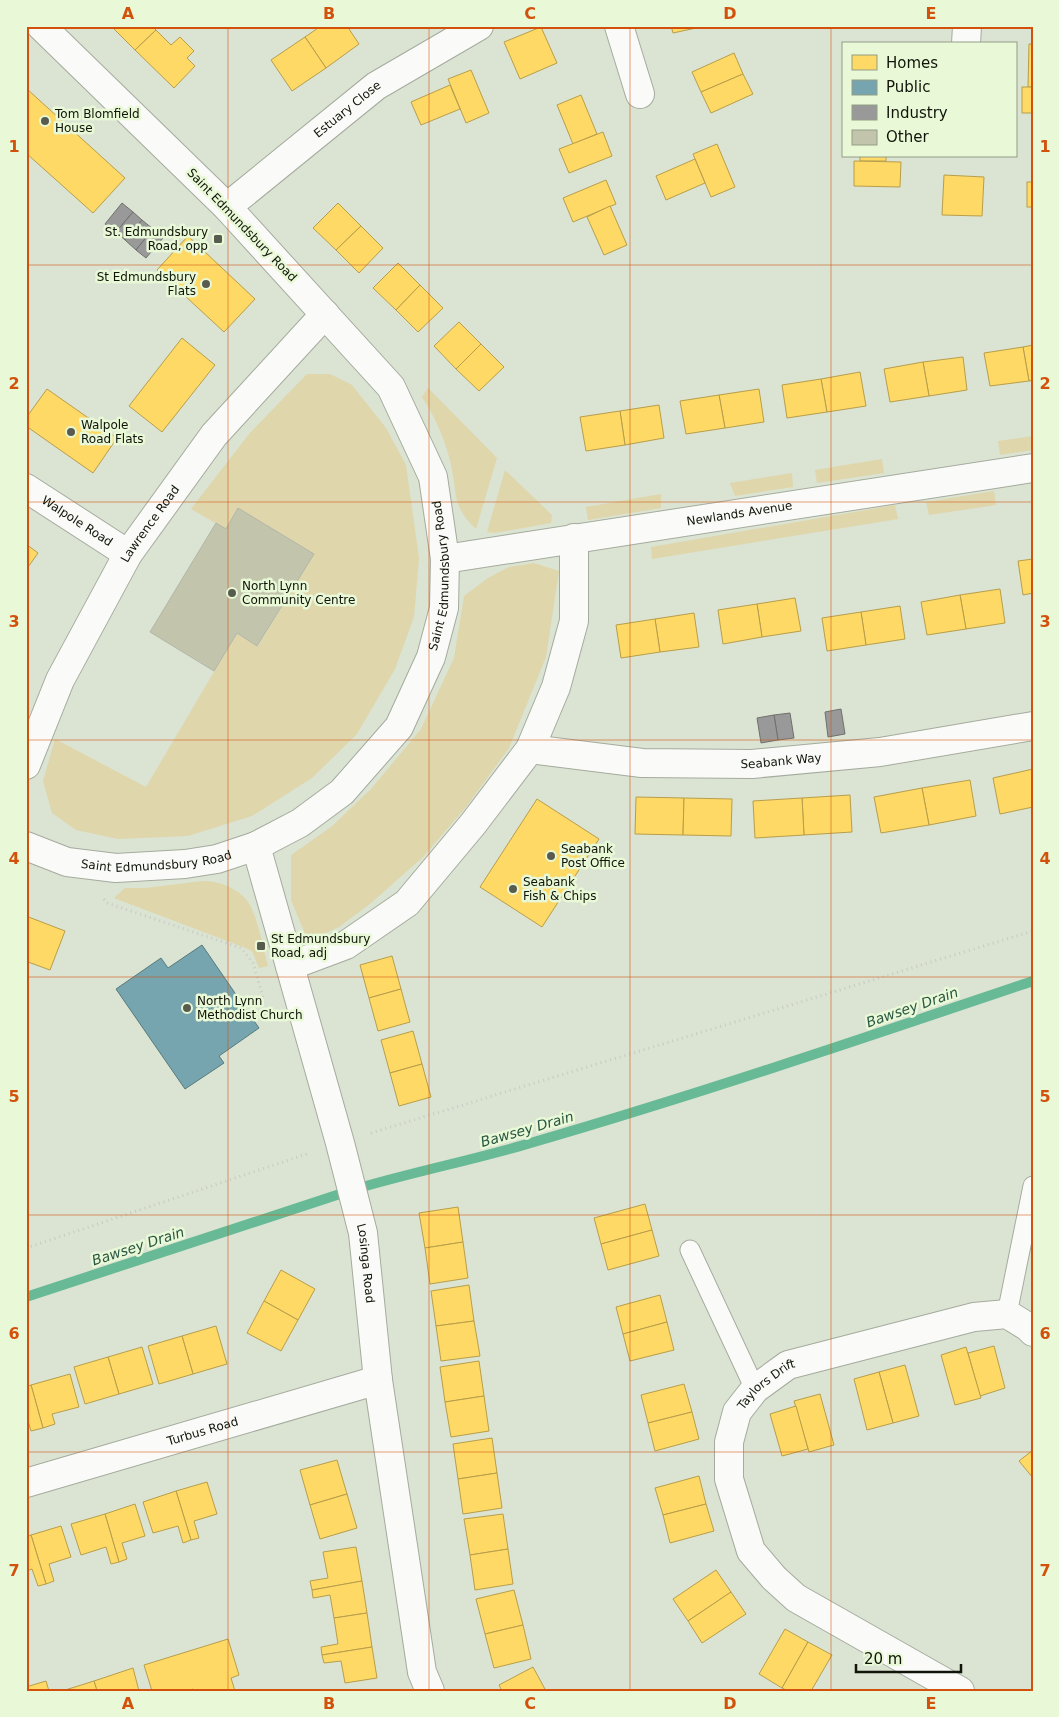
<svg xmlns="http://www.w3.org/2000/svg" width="1059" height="1717" font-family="'DejaVu Sans',sans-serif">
<rect width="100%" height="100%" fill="#dbe3d2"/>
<g fill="#dfd6ab">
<path d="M307,374H330L352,385L386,428L406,465L419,558L414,617L395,669L357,734L312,778L252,816L188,836L118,839L76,830L52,813L43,781L55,739L146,787L237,633L258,646L314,554L238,509L226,529L191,509L249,434Z"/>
<path d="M428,388L497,458L476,529C451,505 458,495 451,465C446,441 435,416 422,397Z"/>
<path d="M1033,436V450L1000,455L998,441Z"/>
<path d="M882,459L884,473L817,483L815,470Z"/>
<path d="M505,470L552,515L551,523L495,533L487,532Z"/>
<path d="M792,473L793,487L735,496L730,483Z"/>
<path d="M994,491L996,505L929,515L926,502Z"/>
<path d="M661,494V508L588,520L586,507Z"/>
<path d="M895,505L898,519L652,559L651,547Z"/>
<path d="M534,563L559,571L546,657L509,748L466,807L423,857L371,903L339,927L308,941L291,900V855L331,827L371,789L421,729L454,658L464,596L488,578L509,567Z"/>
<path d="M203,881C219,881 238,888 248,902C257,914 263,949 268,966L259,968L252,951L243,947L114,898L125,888H145Z"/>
</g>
<g fill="#ffd966" stroke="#b79e4a">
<path d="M111,26H152L156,30L135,50Z"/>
<path d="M321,26H347L359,44L326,68L305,37Z"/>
<path d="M671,26H705L673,33Z"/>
<path d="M541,27L557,63L520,79L504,42Z"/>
<path d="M156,30L171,45L180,37L194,51L187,58L195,66L174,88L135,50Z"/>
<path d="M305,37L326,68L292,91L271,60Z"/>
<path d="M1029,44H1033V87H1028Z"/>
<path d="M734,53L743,74L701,92L692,72Z"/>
<path d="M471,70L489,113L466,123L448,79Z"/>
<path d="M743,74L753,94L711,113L701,92Z"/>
<path d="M450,85L460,109L421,125L411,102Z"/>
<rect x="1022" y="87" width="11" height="26"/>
<path d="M27,89L125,178L93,213L26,153Z"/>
<path d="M581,95L597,134L573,144L557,105Z"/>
<path d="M603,132L612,156L569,173L559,149Z"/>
<path d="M717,144L735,187L711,197L693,154Z"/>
<rect x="860" y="156" width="26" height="5"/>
<path d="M695,159L705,183L666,200L656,176Z"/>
<path d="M854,161L901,162L900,187L854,186Z"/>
<path d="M944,175L984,177L982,216L942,215Z"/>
<path d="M606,180L616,204L573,222L563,198Z"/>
<rect x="1027" y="182" width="6" height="25"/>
<path d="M338,203L361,226L336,250L313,228Z"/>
<path d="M610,206L627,245L604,255L587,217Z"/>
<path d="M361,226L383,248L359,273L336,250Z"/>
<path d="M188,236L255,299L224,332L157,270Z"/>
<path d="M398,263L420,285L396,310L373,288Z"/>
<path d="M420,285L443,308L418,332L396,310Z"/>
<path d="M459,322L481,344L456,369L434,346Z"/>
<path d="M182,338L215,365L162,432L129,406Z"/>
<path d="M481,344L504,367L479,391L456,369Z"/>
<path d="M1033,345V380L1029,381L1023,347Z"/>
<path d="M1023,347L1029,381L990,386L984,353Z"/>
<path d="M963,357L967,390L929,396L923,362Z"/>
<path d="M923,362L929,396L890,402L884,369Z"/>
<path d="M860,372L866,406L827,412L821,379Z"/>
<path d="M821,379L827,412L787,418L782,385Z"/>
<path d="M47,389L117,438L93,473L26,426V418Z"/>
<path d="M759,389L764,422L725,428L719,395Z"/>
<path d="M719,395L725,428L686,434L680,401Z"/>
<path d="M659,405L664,438L625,445L620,411Z"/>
<path d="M620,411L625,445L586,451L580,417Z"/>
<path d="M26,544L38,553L26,570Z"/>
<path d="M1033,559V593L1023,595L1018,561Z"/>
<path d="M1000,589L1005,623L966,629L960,595Z"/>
<path d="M960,595L966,629L927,635L921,602Z"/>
<path d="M795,598L801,631L762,637L757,604Z"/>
<path d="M757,604L762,637L723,644L718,610Z"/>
<path d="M900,606L905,639L866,645L861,612Z"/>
<path d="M861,612L866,645L827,651L822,618Z"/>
<path d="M694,613L699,647L660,652L655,619Z"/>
<path d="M655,619L660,652L621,658L616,625Z"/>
<path d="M1033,769V807L1000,814L993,778Z"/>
<path d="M970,780L976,816L929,825L922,788Z"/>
<path d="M922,788L929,825L881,833L874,797Z"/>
<path d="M850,795L852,832L804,835L802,798Z"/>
<path d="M636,797L684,798L683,835L635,834Z"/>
<path d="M684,798L732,799L731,836L683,835Z"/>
<path d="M802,798L804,835L755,838L753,801Z"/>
<path d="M537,799L599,839L542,927L480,887Z"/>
<path d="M26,916L65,931L50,970L28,962L26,968Z"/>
<path d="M392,956L401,989L369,998L360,965Z"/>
<path d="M401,989L410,1022L378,1031L369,998Z"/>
<path d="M413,1031L422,1064L390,1073L381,1040Z"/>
<path d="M422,1064L431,1097L399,1106L390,1073Z"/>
<path d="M645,1204L652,1230L601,1244L594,1218Z"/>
<path d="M458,1207L463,1242L425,1248L419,1213Z"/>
<path d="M652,1230L659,1256L608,1270L601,1244Z"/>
<path d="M463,1242L468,1278L430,1284L425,1248Z"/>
<path d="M281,1270L315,1289L298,1320L264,1301Z"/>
<path d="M469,1285L474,1321L436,1326L431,1291Z"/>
<path d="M660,1295L667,1322L623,1334L616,1307Z"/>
<path d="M264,1301L298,1320L281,1351L247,1333Z"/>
<path d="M474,1321L480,1356L441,1361L436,1326Z"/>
<path d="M667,1322L674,1350L630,1361L623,1334Z"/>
<path d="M216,1326L227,1364L193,1374L182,1336Z"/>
<path d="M182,1336L193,1374L159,1384L148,1346Z"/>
<path d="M994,1346L1005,1388L980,1396L968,1353Z"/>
<path d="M142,1347L153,1384L119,1394L108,1357Z"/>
<path d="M966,1347L981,1398L955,1405L941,1355Z"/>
<path d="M108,1357L119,1394L85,1404L74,1367Z"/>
<path d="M479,1361L484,1396L445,1402L440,1367Z"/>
<path d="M905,1365L919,1416L893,1423L879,1372Z"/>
<path d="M879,1372L893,1423L867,1430L854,1379Z"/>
<path d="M70,1374L79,1407L52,1414L55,1424L43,1428L31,1385Z"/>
<path d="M684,1384L692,1412L648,1423L641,1395Z"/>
<path d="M31,1385L43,1428L31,1431L28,1421L26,1422V1387Z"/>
<path d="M820,1394L834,1445L809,1452L794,1401Z"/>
<path d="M484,1396L489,1431L451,1437L445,1402Z"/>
<path d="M796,1406L808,1449L782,1456L770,1414Z"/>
<path d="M692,1412L699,1439L655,1451L648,1423Z"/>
<path d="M492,1438L497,1473L458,1479L453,1444Z"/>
<path d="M1033,1450V1478L1019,1461Z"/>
<path d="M337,1460L347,1494L310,1505L300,1470Z"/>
<path d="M497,1473L502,1508L463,1514L458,1479Z"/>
<path d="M699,1476L706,1504L663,1515L655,1488Z"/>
<path d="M207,1482L217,1514L194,1521L199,1538L191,1540L176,1491Z"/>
<path d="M176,1491L191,1540L183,1543L178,1526L153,1533L143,1502Z"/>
<path d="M347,1494L357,1528L320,1539L310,1505Z"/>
<path d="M135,1504L145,1536L122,1543L127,1559L119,1562L105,1514Z"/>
<path d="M706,1504L714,1531L670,1543L663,1515Z"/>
<path d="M105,1514L119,1562L111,1564L106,1547L81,1555L71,1524Z"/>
<path d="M503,1514L508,1549L470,1555L464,1519Z"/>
<path d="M61,1526L71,1557L49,1564L54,1581L46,1584L31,1535Z"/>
<path d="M31,1535L46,1584L38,1586L32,1569L26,1571V1537Z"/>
<path d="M356,1547L362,1581L312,1590L310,1581L328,1578L323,1552Z"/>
<path d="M508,1549L513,1584L475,1590L470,1555Z"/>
<path d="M716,1570L731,1592L688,1621L673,1599Z"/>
<path d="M362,1581L367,1613L334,1618L330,1595L313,1598L312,1590Z"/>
<path d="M514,1590L523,1625L485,1634L476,1599Z"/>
<path d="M731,1592L746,1614L702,1643L688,1621Z"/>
<path d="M367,1613L372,1647L322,1655L321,1647L338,1644L334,1618Z"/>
<path d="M523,1625L531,1659L494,1668L485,1634Z"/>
<path d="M785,1629L808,1642L782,1688L759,1674Z"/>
<path d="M228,1639L239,1675L231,1678L235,1691H194L193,1689L188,1691H152L144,1665Z"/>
<path d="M808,1642L832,1655L811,1691H788L782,1688Z"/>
<path d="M372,1647L377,1678L345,1683L341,1661L324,1663L322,1655Z"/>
<path d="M533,1667L546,1691H502L499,1685Z"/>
<path d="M133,1668L139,1691H97L94,1681Z"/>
<path d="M46,1681L49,1691H26V1687Z"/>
<path d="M94,1681L97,1691H62Z"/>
</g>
<path fill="#76a5af" stroke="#577a7d" d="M202,945L259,1028L219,1056L224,1063L185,1089L116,989L161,958L168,968Z"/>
<g fill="#999" stroke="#70716e">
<path d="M122,203L133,212L116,232L105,224Z"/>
<path d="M133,212L142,220L125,240L116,232Z"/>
<path d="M142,220L153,229L136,250L125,240Z"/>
<path d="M153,229L163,238L146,258L136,250Z"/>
<path d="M841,709L845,734L828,737L825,712Z"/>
<path d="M790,713L794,738L778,740L774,715Z"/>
<path d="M774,715L778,740L761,743L757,718Z"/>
</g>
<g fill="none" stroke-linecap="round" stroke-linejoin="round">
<path stroke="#68ba97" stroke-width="10" d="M26,1297L352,1190C412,1172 474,1160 534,1142C702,1093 867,1037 1033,981"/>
</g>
<path fill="#c2c5ab" stroke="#b2b6a8" d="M238,508L314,554L257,646L237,633L214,671L150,632L216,523L226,529Z"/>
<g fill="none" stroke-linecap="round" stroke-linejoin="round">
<g stroke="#a5ab9e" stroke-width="21">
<g id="service">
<path d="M690,1250L755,1389"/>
<path d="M1007,1314L1033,1186"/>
</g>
</g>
<g stroke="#a5ab9e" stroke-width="30">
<g id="minor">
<path d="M619,26L640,94"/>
<path d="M966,44L967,26"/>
<path id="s1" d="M227,207L376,86L479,26"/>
<path id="s2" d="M26,488L128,554"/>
<path id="s3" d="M445,559L1033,468"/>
<path id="s4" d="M530,749L642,763L752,764L880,752L1033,726"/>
<path id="s5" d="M26,765L60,680L128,554L214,435L325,314"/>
<path id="s6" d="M26,846L67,862L116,868L185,864L217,859L256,846L300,823L342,792L399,727L431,657L444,608L445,559L433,477L391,387L227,207L41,26"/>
<path id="s7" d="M256,846L340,1143L363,1233L378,1380L422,1672L430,1691"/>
<path d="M290,966L346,945L407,903L473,824L530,749L556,687L574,621V538"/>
<path id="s8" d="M26,1483L378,1380"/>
<path id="s9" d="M960,1691L796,1598L774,1578L751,1551L729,1479V1442L737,1412L755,1389L788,1365L974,1317L1007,1314L1028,1327L1033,1332"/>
</g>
</g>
<g stroke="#c7cac5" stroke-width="3" stroke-dasharray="1 4" stroke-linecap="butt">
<path d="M104,899L107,903L241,948L253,963L263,997"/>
<path d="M371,1133L1033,931"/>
<path d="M26,1248L310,1153"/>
</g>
<use href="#service" stroke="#fafbf8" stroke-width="19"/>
<use href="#minor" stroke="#fafbf8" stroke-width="28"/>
</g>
<path fill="none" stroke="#d2520c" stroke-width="1" stroke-opacity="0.55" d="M228,26V1691M429,26V1691M630,26V1691M831,26V1691M26,265H1033M26,502H1033M26,740H1033M26,977H1033M26,1215H1033M26,1452H1033"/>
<g fill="#575c4f" stroke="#e9f8d7" stroke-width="2">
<circle cx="45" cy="121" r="5"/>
<rect x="213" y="234" width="10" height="10" rx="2.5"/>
<circle cx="206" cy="284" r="5"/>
<circle cx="71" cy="432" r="5"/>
<circle cx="232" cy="593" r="5"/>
<circle cx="551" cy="856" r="5"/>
<circle cx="513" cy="889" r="5"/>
<rect x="256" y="941" width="10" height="10" rx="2.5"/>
<circle cx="187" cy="1008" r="5"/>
</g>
<g text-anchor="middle" stroke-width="5" stroke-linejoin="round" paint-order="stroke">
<g font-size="12" fill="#101409" stroke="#e9f8d7">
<text dy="4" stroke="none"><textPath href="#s1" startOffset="155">Estuary Close</textPath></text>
<text transform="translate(242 225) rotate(46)" y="4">Saint Edmundsbury Road</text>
<text dy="4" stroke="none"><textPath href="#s3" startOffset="298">Newlands Avenue</textPath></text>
<text dy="4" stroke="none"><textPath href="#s2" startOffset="61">Walpole Road</textPath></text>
<text dy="4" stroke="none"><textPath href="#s5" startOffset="272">Lawrence Road</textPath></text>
<text dy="4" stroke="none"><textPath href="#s6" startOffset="584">Saint Edmundsbury Road</textPath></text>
<text dy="4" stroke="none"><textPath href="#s4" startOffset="252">Seabank Way</textPath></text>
<text dy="4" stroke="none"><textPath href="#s6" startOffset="134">Saint Edmundsbury Road</textPath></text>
<text dy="4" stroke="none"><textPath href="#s7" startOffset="432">Losinga Road</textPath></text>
<text dy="4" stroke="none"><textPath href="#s9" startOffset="438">Taylors Drift</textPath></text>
<text dy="4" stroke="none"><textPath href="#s8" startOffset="184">Turbus Road</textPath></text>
</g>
<g font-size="12" fill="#101409" stroke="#e9f8d7" text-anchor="start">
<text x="55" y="118">Tom Blomfield<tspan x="55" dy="14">House</tspan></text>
<text x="208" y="236" text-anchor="end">St. Edmundsbury<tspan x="208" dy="14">Road, opp</tspan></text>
<text x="196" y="281" text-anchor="end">St Edmundsbury<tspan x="196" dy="14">Flats</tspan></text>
<text x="81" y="429">Walpole<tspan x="81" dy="14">Road Flats</tspan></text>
<text x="242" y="590">North Lynn<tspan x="242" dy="14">Community Centre</tspan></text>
<text x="561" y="853">Seabank<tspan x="561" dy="14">Post Office</tspan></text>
<text x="523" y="886">Seabank<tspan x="523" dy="14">Fish &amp; Chips</tspan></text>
<text x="271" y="943">St Edmundsbury<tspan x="271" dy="14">Road, adj</tspan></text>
<text x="197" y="1005">North Lynn<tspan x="197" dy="14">Methodist Church</tspan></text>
</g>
<g font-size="14" font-style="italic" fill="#295743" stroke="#e9f8d7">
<text transform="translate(912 1007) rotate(-19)" y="5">Bawsey Drain</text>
<text transform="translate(527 1129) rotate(-16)" y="5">Bawsey Drain</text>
<text transform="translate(138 1246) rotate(-18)" y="5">Bawsey Drain</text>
</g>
</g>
<rect width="1059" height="1717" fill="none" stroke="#e9f8d7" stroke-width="55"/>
<rect x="842" y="42" width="175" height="115" fill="#e9f8d7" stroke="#929d85"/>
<rect x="852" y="55" width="25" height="15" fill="#ffd966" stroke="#929d85"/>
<text x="886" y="68" font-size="15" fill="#101409">Homes</text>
<rect x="852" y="80" width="25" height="15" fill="#76a5af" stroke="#929d85"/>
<text x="886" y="92" font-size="15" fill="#101409">Public</text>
<rect x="852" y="105" width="25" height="15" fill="#999999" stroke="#929d85"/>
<text x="886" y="118" font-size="15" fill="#101409">Industry</text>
<rect x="852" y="130" width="25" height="15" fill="#c2c5ab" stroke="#929d85"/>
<text x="886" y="142" font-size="15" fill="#101409">Other</text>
<path d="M856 1664v8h105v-8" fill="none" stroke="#101409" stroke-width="2.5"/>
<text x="864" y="1664" font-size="15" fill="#101409" stroke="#e9f8d7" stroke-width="4" paint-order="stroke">20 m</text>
<rect x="28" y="28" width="1004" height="1662" fill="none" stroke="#d2520c" stroke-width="2"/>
<g font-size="16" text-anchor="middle" font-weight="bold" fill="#d2520c">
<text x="128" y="19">A</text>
<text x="329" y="19">B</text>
<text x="530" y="19">C</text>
<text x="730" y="19">D</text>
<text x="931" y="19">E</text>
<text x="14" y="152">1</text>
<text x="1045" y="152">1</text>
<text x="14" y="389">2</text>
<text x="1045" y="389">2</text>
<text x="14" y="627">3</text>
<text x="1045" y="627">3</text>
<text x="14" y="864">4</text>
<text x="1045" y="864">4</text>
<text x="14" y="1102">5</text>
<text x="1045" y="1102">5</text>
<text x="14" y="1339">6</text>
<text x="1045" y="1339">6</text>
<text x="14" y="1576">7</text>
<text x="1045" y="1576">7</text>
<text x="128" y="1709">A</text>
<text x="329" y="1709">B</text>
<text x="530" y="1709">C</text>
<text x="730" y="1709">D</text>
<text x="931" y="1709">E</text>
</g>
</svg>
